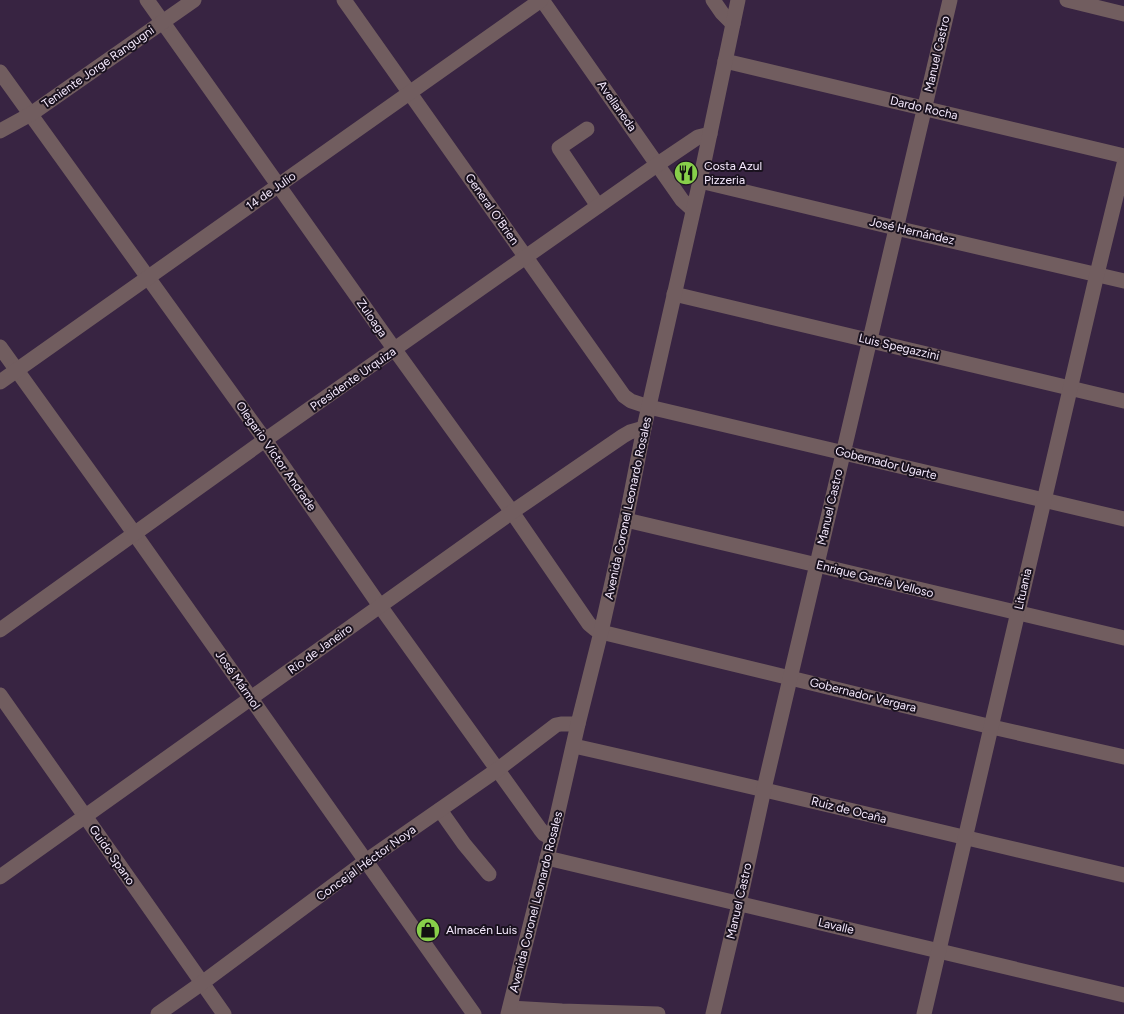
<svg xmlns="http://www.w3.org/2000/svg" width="1124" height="1014" font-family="Figtree,sans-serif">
<rect width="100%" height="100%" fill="#382442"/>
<path fill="#564261" d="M683,164L693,167L689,182L679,180Z"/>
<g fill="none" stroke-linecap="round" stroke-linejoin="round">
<g stroke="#715d5f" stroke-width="15">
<path d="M147,0L395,350L512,512L589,624L595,629L601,632L992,727L1124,757"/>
<path d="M344,0L624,396L631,401L649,407L1124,519"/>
<path d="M542,0L682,200L693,210"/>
<path d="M713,0L722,13L733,24"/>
<path d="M1067,0L1124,14"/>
<path d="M725,61L1124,156"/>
<path d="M0,72L265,440L380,606L540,829L544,834L552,838"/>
<path d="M587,129L559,148L598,206"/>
<path d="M0,131L31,114L194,0"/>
<path d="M700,181L896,228L1124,281"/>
<path d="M674,294L1124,401"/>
<path d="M0,347L134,533L474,1014"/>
<path d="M0,382L541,0"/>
<path d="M626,520L817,565L1124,638"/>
<path d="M0,630L265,440L658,164L698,137L710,134"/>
<path d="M0,695L224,1014"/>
<path d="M574,746C757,787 940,832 1124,875"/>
<path d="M440,810L464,844L489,874"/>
<path d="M547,858L1124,995"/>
<path d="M0,877L380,606L512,512L623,436L630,432L644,428"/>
<path d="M510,1008L562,1011L658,1014"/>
<path d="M158,1014L202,983L366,861L497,770L556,725L561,724H578"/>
<path d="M508,1014L552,838L578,724L601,632L626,520L644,428L700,181L738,0"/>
<path d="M713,1014L739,904L764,789L950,0"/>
<path d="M924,1014L1097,274L1124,164"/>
</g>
</g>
<defs>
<g id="restaurant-disc" transform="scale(1.25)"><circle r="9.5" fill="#87cf4a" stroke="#1a121f"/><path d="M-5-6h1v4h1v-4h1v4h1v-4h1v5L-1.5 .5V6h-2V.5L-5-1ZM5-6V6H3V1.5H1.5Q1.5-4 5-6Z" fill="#111"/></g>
<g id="shop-disc" transform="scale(1.25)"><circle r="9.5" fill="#87cf4a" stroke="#1a121f"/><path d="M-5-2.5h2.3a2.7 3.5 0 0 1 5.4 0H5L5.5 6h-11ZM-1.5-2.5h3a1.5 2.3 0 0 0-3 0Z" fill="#111"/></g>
</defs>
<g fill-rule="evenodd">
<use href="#restaurant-disc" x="686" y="173"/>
<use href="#shop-disc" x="428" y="930"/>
</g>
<g text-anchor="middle" stroke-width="4" stroke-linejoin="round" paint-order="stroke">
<g font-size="12" fill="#f7ebff" stroke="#1a121f">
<text transform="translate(937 54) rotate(-77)" y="4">Manuel Castro</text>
<text transform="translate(98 67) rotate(-35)" y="4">Teniente Jorge Rangugni</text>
<text transform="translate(617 106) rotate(55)" y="4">Avellaneda</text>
<text transform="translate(924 108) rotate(13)" y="4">Dardo Rocha</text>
<text transform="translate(271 191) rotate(-35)" y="4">14 de Julio</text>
<text transform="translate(492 209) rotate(55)" y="4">General O'Brien</text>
<text transform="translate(912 231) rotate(13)" y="4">José Hernández</text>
<text transform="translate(372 318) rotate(55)" y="4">Zuloaga</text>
<text transform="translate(899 347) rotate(13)" y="4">Luis Spegazzini</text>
<text transform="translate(353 379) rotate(-35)" y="4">Presidente Urquiza</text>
<text transform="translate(276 456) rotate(55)" y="4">Olegario Víctor Andrade</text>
<text transform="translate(886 463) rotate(14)" y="4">Gobernador Ugarte</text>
<text transform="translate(830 507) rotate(-77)" y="4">Manuel Castro</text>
<text transform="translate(628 508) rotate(-78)" y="4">Avenida Coronel Leonardo Rosales</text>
<text transform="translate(875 579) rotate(14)" y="4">Enrique García Velloso</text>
<text transform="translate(1023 589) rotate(-77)" y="4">Lituania</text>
<text transform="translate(320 649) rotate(-36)" y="4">Río de Janeiro</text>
<text transform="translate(238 680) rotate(55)" y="4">José Mármol</text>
<text transform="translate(863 695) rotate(14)" y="4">Gobernador Vergara</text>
<text transform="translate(849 810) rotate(14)" y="4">Ruiz de Ocaña</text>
<text transform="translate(112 855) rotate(55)" y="4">Guido Spano</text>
<text transform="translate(366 863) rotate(-36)" y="4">Concejal Héctor Noya</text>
<text transform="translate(739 901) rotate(-77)" y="4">Manuel Castro</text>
<text transform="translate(536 902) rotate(-76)" y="4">Avenida Coronel Leonardo Rosales</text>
<text transform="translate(836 926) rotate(13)" y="4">Lavalle</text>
</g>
<g font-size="12" fill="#f7ebff" stroke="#1a121f" text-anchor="start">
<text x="704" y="170">Costa Azul<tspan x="704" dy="14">Pizzeria</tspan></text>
<text x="446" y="934">Almacén Luis</text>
</g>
</g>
</svg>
